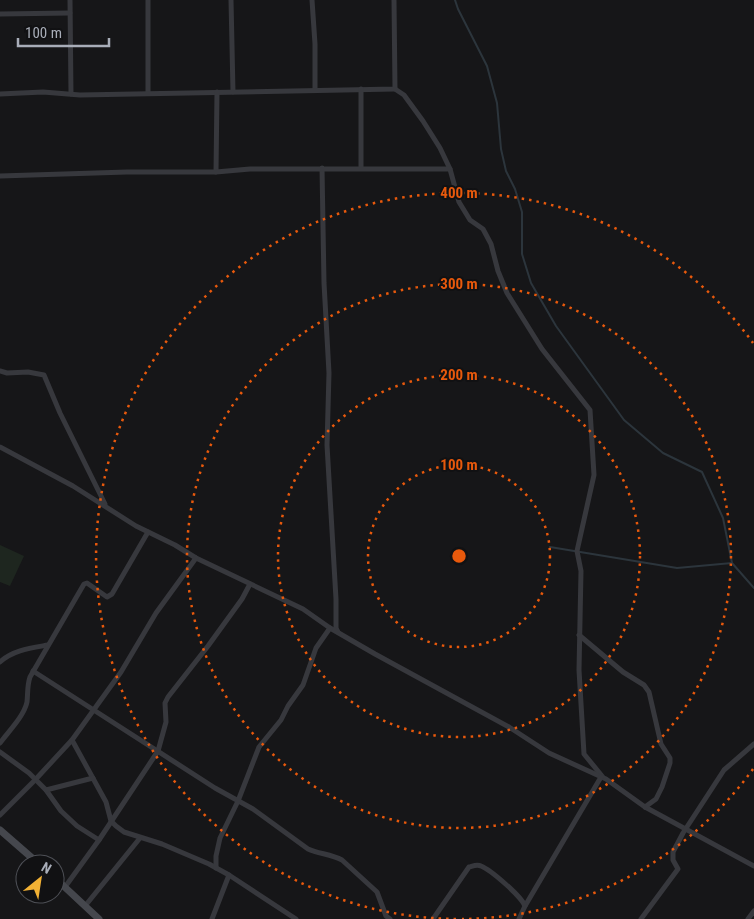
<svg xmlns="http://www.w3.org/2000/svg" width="754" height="919" font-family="'Roboto Condensed',sans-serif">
<rect width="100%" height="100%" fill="#161618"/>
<path fill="#1e261f" d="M0,545L24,556L10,586L0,582Z"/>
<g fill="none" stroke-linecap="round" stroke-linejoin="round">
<g stroke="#2c353c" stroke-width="2">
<path d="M455,0L458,9L487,66L497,103L501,149L506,171L515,189L522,212V254L531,283L556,326L624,420L663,453L702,472L723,518L732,563L754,588"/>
<path d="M550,547L677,568L732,563"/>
</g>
<g stroke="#37383d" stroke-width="5">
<path d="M70,0L71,94"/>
<path d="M231,0L233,92"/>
<path d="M312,0L315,44V90"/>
<path d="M0,14L70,13"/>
<path d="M395,89L404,95L423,121L440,148L450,169L459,202L470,220L483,229L491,244L498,271L507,293L542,349L590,410L594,475L577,551L581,571L579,670L584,754L602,776"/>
<path d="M148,92V0"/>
<path d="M0,94L43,92L80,95L395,89L394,0"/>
<path d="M322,168L324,283L329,373L327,445L336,599V628L338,632"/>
<path d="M361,168V89"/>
<path d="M216,172L217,92"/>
<path d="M0,176L127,172H216L250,169H450"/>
<path d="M0,371L7,373L28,372L44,375L60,413L105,504"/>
<path d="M0,447L73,486L136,526L175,545L196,558L303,609L330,628L375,654L509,727L549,753L606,779L645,807L754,866"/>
<path d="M579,635L623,672L644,685L649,692L661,744L670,758V763L662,787L656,799L645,807"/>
<path d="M0,662C13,650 31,648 48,645"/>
<path d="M33,671L215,788L253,809L308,849C319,854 331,854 342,860L377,892L386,916L390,919"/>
<path d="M72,740L106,802L111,821L116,826L124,832L162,844L209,864L229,875L296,919"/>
<path d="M0,743C9,731 24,716 27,702C28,693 27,686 30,677L84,584L87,583L107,597L112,594L148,532"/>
<path d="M0,752L29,773L46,790L61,811L77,826L99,840"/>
<path d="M46,790L93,778"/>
<path d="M0,815L35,780L72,740L121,672L156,613L196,558"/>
<path d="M216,868V856L220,838L238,801L259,747L281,720L288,706L303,685L316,648L330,628"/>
<path d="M65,887L99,840L158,751L166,722L165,703L168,697L208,646L242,599L250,584"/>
<path d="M85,906L140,838"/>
<path d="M525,906L601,777"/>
<path d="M212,919L229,875"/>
<path d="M433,919L469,867C473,866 477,864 481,866C491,870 521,896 525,906L519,919"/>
<path d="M641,919L678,869L673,860V852L683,833L724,770L754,744"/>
<path d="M748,919L754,911"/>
</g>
<g stroke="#45474d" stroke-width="7">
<path d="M0,830L39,864"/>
<path d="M55,878L99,919"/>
</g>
</g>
<g fill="none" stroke="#e8590c" stroke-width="2.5" stroke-dasharray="2.5 5">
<circle cx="459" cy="556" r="91"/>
<circle cx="459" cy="556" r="181"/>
<circle cx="459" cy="556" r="272"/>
<path d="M753 769A363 363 0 0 1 462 919M456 919A363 363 0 1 1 753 343"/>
</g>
<circle cx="459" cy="556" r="8" fill="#e8590c" stroke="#111113" stroke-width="2.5"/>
<g font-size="15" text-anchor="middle" font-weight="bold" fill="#e8590c" stroke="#111113" stroke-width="4" stroke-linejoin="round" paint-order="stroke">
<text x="459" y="198">400 m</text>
<text x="459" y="289">300 m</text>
<text x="459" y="380">200 m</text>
<text x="459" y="470">100 m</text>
</g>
<g transform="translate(40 879) rotate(30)"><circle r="24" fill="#111113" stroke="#4d4f55"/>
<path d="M0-4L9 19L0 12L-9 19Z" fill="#f2b134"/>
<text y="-8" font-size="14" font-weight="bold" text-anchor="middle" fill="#a8adb8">N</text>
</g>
<path d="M18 38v8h91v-8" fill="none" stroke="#a8adb8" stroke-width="2.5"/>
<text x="25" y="38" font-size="15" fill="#a8adb8" stroke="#111113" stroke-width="4" paint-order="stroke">100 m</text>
</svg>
